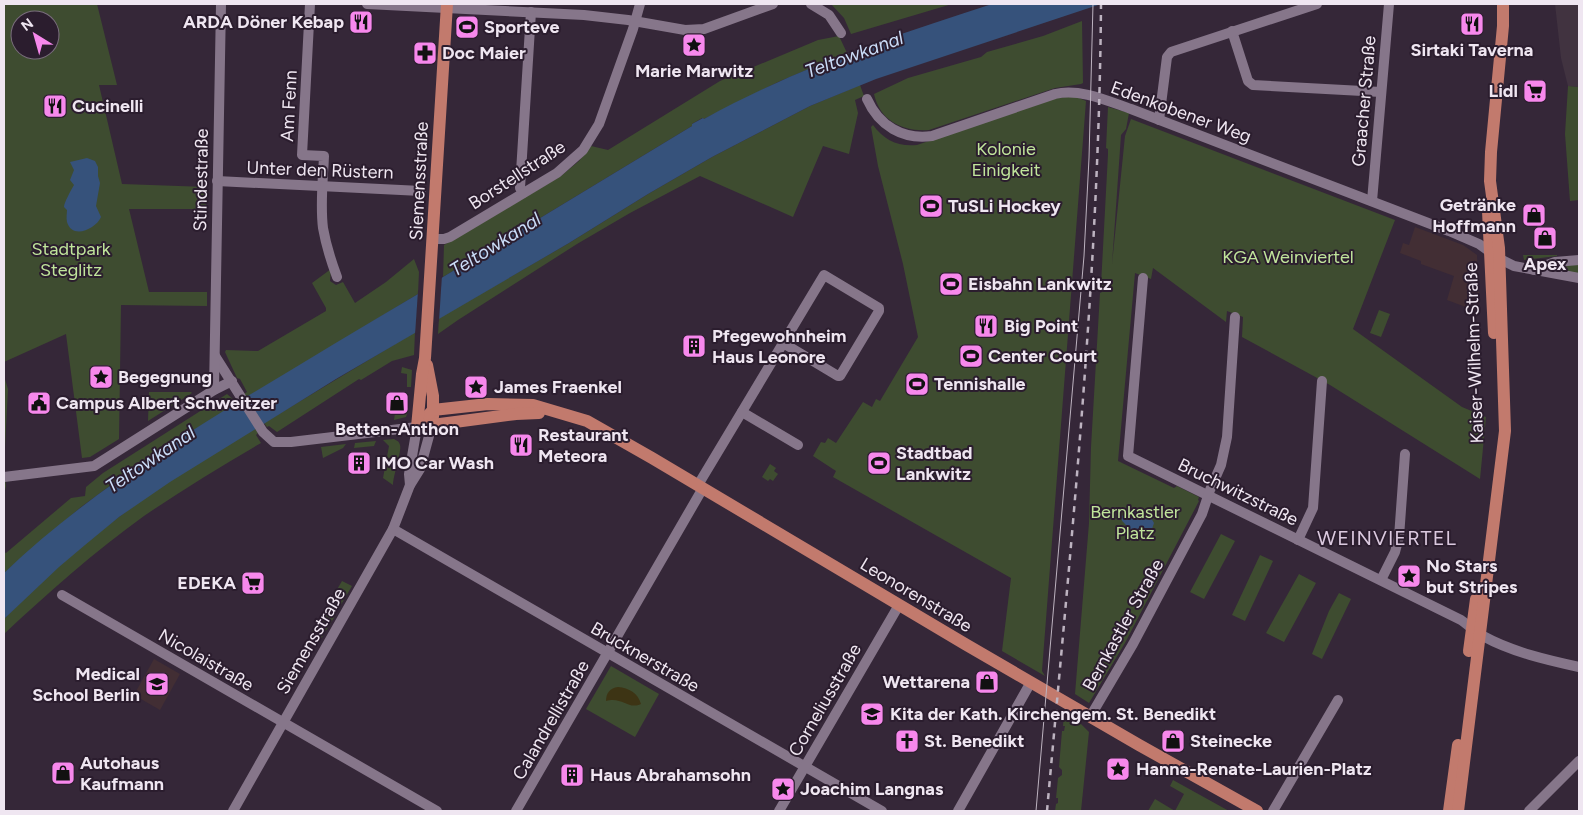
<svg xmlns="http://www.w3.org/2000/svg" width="1583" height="815" font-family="Figtree,sans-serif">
<rect width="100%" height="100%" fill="#352738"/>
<path fill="#413340" d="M1555,4H1579V88L1578,87L1568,86L1561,58Z"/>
<g fill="#422e34">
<path d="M1415,227L1463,245L1477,255L1478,277L1476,283L1479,285V312L1447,300L1454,276L1421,264V261L1400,253L1403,243L1409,245Z"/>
<path d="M154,659L180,674L160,710L134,695Z"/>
</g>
<g fill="#3e4c30" fill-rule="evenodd">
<path d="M4,4H97L117,85H99L122,184L207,187L206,209H129L149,292H207V306L121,305L119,439L90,457L82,458L66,334L4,362ZM20,20H50V50H20Z"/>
<path d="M831,4H830H952L851,34L844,18Z"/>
<path d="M1082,21L1083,83L1081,84L1055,88L929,130C903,132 880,121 874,94L908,78L981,57L987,52L1043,36Z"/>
<path d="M839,36L847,53L778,82L704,119L702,118L692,124V126L443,277L444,245L561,176L579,161L591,146L608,150L720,81L818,40Z"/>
<path d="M860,85L864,96L855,100L858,113L849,154L823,146L793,217L700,176L630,213L577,244L458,320L438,334L439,318L569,243L648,194L712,157L810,106Z"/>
<path d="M1568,86L1578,87L1579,88V200L1570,201L1565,134Z"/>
<path d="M1074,96L1086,101L1042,671L1045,676L1002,651L1011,578L833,477L836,471L813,456L821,442L825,443L828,438L836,443L863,402L872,407L876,399L880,401L918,337L903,264L878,166L871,127L873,125C884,140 898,147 917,145L1056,98Z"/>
<path d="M1108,107L1129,113L1126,129L1121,135L1112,264L1125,136L1131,119L1395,220L1353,329L1462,407L1486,417L1480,479L1330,385L1242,337L1243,317L1227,311L1226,322L1153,268L1151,279L1135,273L1118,461L1174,488L1177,486L1199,497L1198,500L1199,501L1125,643L1089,703L1075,694L1089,523L1091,447L1100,293L1102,292V286L1101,285L1108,154V149L1106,148Z"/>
<path d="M1523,255H1557V256L1524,260Z"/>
<path d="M414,259L419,272L418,294L148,458L81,507L4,573V552L6,553L71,498L85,496L86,487L103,473L227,394L234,400L247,392L240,379L237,378L225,352L226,350L258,351L326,311V308L312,283L331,269L330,281L336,285L343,282L355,303L386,282Z"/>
<path d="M1579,263V274L1557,270V266Z"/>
<path d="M1379,310L1390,314L1381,337L1370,333Z"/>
<path d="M415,332L414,355L392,361L361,380L359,379L277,432L269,426L267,427L264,423Z"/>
<path d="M402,367L412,370L411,387H407V374L401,373Z"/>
<path d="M4,376L8,389L4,467L6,486L4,495Z"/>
<path d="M149,392H191L192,393L148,421Z"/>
<path d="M409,408L406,417L394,420L395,413L402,414V409Z"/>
<path d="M255,428L258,433L256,435L261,443C221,466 182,490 144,516C94,552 49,592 4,634V619C47,575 95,533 145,498C181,473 218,451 255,428Z"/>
<path d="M394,439C397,441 399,441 400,445C402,451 393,476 393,485L383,478L389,446L383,440Z"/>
<path d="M376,441L374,446L354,448L355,443Z"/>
<path d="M346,444L343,448L323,458L321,447Z"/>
<path d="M770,464L776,468L774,471L778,474L773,481L770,479L768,481L762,477Z"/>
<path d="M1221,534L1235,541L1204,599L1190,592Z"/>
<path d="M1260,555L1273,561L1245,621L1232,615Z"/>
<path d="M1299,574L1316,583L1284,642L1266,633Z"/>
<path d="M342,581L352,586L339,608L329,603Z"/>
<path d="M1339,593L1351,599L1322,659L1312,654L1329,611Z"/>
<path d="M325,610L335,616L319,642L309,636Z"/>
<path d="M611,666L659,694L635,737L586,709Z"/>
<path d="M1064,714L1079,722L1089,732L1081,811H1055L1056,804L1058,803V798H1056L1058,778L1062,775V770L1059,767L1062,731H1064L1065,726H1063Z"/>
<path d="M1173,780L1229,811H1148L1155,799L1175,811L1184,794L1170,786Z"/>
</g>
<path fill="#3d3414" d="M618,687C629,688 638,693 641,704C628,710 622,696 606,701C606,693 610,688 618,687Z"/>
<g fill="#36527b">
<path d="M992,4H1101L876,79L810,106L712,157L648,194L569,243L336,379L170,482L119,517L85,545L59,567L4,619V573C77,503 160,450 246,397C303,363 360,328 418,294L443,277L692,126V124L703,118L704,119C798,67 891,37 992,4Z"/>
<path d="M87,158L95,161L98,167V176L100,183L96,206L101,217C96,229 72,240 67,222C66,218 67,213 67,210L64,207C64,203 71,190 74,185L70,180L74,170L70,162Z"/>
<path d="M1135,510C1145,510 1150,515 1154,523L1152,529C1138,532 1135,536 1125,524C1121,519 1122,523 1122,516L1125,513Z"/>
</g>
<path fill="#352738" d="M442,275L439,321L415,335L418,291Z"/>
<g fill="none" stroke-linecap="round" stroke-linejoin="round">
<g stroke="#86768a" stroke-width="10">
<path d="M310,4L302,155L324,156C323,180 320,204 323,228C326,245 331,261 337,277"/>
<path d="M367,4L584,15L628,20L685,30L704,29L773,4"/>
<path d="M811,4L829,15L841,33"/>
<path d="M1232,31L1248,81L1253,85L1381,92"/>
<path d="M867,99C879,126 903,140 932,136L1055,94C1080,88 1108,101 1131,109L1449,231L1479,244L1500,259L1514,266L1579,278"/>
<path d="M1159,120L1167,57L1171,52L1317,4"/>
<path d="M217,181L421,191"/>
<path d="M523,193L520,188L531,12"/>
<path d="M1372,201L1389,4"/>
<path d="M433,239H444L450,237L557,173L583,150L599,124L633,29L640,4"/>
<path d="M1534,270L1555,262L1579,260"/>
<path d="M1143,278L1128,456L1461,620C1468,625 1475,631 1483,636C1512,652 1547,660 1579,667"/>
<path d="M215,356L263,432L274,442H291L417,427L409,474L410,485"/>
<path d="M214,390L221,4"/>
<path d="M742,412L798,445"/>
<path d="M4,477L94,466L214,390L232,381"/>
<path d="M698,485L824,275L879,308V311L840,376H838L783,343"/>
<path d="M393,529L882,811"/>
<path d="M1298,540L1313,508L1322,381"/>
<path d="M1381,580L1395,552L1399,537L1405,454"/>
<path d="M62,595L437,811"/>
<path d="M1090,717L1133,644L1202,514L1210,490L1221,465L1227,437L1235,317"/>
<path d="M233,811L393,529L410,485L420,469L432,425"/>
<path d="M516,811L703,488"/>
<path d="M779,811L899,605"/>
<path d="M958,811L1031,682"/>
<path d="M1273,811L1338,700"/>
<path d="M1529,811L1579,761"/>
</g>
<g stroke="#c27a6d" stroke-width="12">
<path d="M1488,211L1494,333"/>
<path d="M427,365L433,396V417"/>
<path d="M417,427L433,410L488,404L533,405L587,421L652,458L965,644L1139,745L1257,811"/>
<path d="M417,427L422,374L425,358L447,4"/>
<path d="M417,427L516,414L539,413"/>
<path d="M1469,651L1476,599"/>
<path d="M1449,811L1458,745"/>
<path d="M1458,811L1505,431L1499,248L1490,181L1491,152L1503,26V4"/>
</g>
<path stroke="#bdb3c0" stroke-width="1" d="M1036,811L1084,256L1089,158L1093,4"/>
<path stroke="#bdb3c0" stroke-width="2.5" stroke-dasharray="6 6" stroke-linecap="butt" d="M1047,811C1071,543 1099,274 1101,4"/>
</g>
<defs>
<g id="restaurant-square" transform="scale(1.25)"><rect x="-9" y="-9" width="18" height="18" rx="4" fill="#f788ec" stroke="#2b1d2e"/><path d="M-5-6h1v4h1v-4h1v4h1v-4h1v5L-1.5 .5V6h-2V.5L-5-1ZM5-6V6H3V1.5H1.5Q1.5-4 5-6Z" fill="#111"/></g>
<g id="stadium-square" transform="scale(1.25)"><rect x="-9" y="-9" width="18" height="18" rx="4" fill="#f788ec" stroke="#2b1d2e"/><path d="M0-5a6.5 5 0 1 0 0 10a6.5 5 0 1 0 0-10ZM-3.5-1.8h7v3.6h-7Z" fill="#111"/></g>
<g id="sight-square" transform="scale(1.25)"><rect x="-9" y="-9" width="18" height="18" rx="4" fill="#f788ec" stroke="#2b1d2e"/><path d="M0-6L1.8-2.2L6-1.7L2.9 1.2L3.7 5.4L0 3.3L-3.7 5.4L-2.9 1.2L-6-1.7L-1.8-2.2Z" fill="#111"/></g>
<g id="pharmacy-square" transform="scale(1.25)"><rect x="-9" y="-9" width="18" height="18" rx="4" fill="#f788ec" stroke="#2b1d2e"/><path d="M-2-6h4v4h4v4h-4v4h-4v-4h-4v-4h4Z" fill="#111"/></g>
<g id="supermarket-square" transform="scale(1.25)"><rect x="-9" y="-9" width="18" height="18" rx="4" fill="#f788ec" stroke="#2b1d2e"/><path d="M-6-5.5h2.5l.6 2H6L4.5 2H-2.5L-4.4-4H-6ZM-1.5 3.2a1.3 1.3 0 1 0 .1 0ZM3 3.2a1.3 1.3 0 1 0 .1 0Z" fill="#111"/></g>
<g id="shop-square" transform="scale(1.25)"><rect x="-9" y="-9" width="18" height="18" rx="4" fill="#f788ec" stroke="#2b1d2e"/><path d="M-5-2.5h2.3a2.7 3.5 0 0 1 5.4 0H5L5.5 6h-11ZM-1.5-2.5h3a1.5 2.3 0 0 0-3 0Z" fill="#111"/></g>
<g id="building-square" transform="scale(1.25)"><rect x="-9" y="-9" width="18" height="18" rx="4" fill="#f788ec" stroke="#2b1d2e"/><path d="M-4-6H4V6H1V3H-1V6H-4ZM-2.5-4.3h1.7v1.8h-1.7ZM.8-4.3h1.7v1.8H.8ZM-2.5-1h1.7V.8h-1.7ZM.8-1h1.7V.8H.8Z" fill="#111"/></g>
<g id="civic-square" transform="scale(1.25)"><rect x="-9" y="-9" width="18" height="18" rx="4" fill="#f788ec" stroke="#2b1d2e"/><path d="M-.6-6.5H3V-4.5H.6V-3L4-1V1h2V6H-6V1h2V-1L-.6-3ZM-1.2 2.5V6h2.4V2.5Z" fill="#111"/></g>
<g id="school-square" transform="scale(1.25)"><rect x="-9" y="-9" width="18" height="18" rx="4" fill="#f788ec" stroke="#2b1d2e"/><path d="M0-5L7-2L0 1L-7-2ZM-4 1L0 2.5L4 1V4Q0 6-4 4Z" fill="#111"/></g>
<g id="church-square" transform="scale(1.25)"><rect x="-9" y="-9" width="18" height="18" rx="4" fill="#f788ec" stroke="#2b1d2e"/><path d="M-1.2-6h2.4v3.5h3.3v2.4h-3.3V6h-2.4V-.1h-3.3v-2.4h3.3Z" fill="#111"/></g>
</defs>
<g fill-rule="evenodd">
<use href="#restaurant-square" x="361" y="22"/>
<use href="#restaurant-square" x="1472" y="24"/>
<use href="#stadium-square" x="467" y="27"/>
<use href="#sight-square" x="694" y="45"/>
<use href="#pharmacy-square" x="425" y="53"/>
<use href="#supermarket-square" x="1535" y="91"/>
<use href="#restaurant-square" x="55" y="106"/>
<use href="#stadium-square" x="931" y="206"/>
<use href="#shop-square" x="1534" y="215"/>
<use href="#shop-square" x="1545" y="238"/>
<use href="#stadium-square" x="951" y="284"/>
<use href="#restaurant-square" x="986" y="326"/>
<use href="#building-square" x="694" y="346"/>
<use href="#stadium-square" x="971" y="356"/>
<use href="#sight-square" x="101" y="377"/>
<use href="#stadium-square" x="917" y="384"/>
<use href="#sight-square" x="476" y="387"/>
<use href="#civic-square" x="39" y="403"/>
<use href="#shop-square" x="397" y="403"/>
<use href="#restaurant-square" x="521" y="445"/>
<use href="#building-square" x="359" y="463"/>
<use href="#stadium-square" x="879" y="463"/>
<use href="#sight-square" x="1409" y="576"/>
<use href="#supermarket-square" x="253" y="583"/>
<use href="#shop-square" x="987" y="682"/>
<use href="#school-square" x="157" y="684"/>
<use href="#school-square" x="872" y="714"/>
<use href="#church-square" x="907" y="741"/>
<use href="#shop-square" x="1173" y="741"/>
<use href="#sight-square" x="1118" y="769"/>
<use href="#shop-square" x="63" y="773"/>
<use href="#building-square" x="572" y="775"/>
<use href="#sight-square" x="783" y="789"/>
</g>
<g text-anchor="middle" stroke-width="4" stroke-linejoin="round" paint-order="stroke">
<g font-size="18" font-weight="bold" fill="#efe6f1" stroke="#2b1d2e" text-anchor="start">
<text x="344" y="28" text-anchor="end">ARDA Döner Kebap</text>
<text x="484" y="33">Sporteve</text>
<text x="1472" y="56" text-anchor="middle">Sirtaki Taverna</text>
<text x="442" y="59">Doc Maier</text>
<text x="694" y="77" text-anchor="middle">Marie Marwitz</text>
<text x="1518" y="97" text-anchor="end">Lidl</text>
<text x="72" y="112">Cucinelli</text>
<text x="1516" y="211" text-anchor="end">Getränke<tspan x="1516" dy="21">Hoffmann</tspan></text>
<text x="948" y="212">TuSLi Hockey</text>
<text x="1545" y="270" text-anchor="middle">Apex</text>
<text x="968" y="290">Eisbahn Lankwitz</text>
<text x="1004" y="332">Big Point</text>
<text x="712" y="342">Pfegewohnheim<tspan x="712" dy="21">Haus Leonore</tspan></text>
<text x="988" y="362">Center Court</text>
<text x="118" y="383">Begegnung</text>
<text x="934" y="390">Tennishalle</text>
<text x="494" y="393">James Fraenkel</text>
<text x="56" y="409">Campus Albert Schweitzer</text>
<text x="397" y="435" text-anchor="middle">Betten-Anthon</text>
<text x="538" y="441">Restaurant<tspan x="538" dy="21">Meteora</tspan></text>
<text x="896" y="459">Stadtbad<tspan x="896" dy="21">Lankwitz</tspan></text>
<text x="376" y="469">IMO Car Wash</text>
<text x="1426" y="572">No Stars<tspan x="1426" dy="21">but Stripes</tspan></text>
<text x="236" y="589" text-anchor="end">EDEKA</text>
<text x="140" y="680" text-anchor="end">Medical<tspan x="140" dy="21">School Berlin</tspan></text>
<text x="970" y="688" text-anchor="end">Wettarena</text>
<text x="890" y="720">Kita der Kath. Kirchengem. St. Benedikt</text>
<text x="924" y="747">St. Benedikt</text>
<text x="1190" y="747">Steinecke</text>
<text x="80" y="769">Autohaus<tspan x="80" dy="21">Kaufmann</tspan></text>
<text x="1136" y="775">Hanna-Renate-Laurien-Platz</text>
<text x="590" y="781">Haus Abrahamsohn</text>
<text x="800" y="795">Joachim Langnas</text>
</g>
<g font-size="18" fill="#efe6f1" stroke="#2b1d2e">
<text transform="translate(1364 101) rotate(-85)" y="6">Graacher Straße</text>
<text transform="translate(289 106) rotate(-87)" y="6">Am Fenn</text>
<text transform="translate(1181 112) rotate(20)" y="6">Edenkobener Weg</text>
<text transform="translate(320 170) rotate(2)" y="6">Unter den Rüstern</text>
<text transform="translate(517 175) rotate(-33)" y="6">Borstellstraße</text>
<text transform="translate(201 180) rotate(-89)" y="6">Stindestraße</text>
<text transform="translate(419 181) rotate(-87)" y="6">Siemensstraße</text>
<text transform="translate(1474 353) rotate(-92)" y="6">Kaiser-Wilhelm-Straße</text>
<text transform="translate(1238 492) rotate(26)" y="6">Bruchwitzstraße</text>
<text transform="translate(916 595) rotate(31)" y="6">Leonorenstraße</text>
<text transform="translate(1123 625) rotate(-61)" y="6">Bernkastler Straße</text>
<text transform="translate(311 641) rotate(-60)" y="6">Siemensstraße</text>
<text transform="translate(645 657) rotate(30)" y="6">Brucknerstraße</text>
<text transform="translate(206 660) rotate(30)" y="6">Nicolaistraße</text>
<text transform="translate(825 700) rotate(-60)" y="6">Corneliusstraße</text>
<text transform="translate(551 720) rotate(-60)" y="6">Calandrellistraße</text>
</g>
<g font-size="18" fill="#c0e59b" stroke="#2b1d2e">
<text x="1006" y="155">Kolonie<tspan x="1006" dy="21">Einigkeit</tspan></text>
<text x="71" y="255">Stadtpark<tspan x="71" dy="21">Steglitz</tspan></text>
<text x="1288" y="263">KGA Weinviertel</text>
<text x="1135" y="518">Bernkastler<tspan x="1135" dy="21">Platz</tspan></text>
</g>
<g font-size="19" font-style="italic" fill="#cadcf7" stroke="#2b1d2e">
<text transform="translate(854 54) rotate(-20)" y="7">Teltowkanal</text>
<text transform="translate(495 244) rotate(-32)" y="7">Teltowkanal</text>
<text transform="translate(150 459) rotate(-34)" y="7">Teltowkanal</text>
</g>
<g font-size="20" letter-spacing="1" fill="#dbc9df" stroke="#2b1d2e">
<text x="1387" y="545">WEINVIERTEL</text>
</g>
</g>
<rect width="1583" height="815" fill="none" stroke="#efe6f1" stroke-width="10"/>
<g transform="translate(35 35) rotate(323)"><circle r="24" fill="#2b1d2e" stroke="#796d7c"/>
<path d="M0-4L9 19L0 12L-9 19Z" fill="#f788ec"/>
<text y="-8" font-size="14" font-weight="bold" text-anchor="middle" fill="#efe6f1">N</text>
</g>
</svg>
